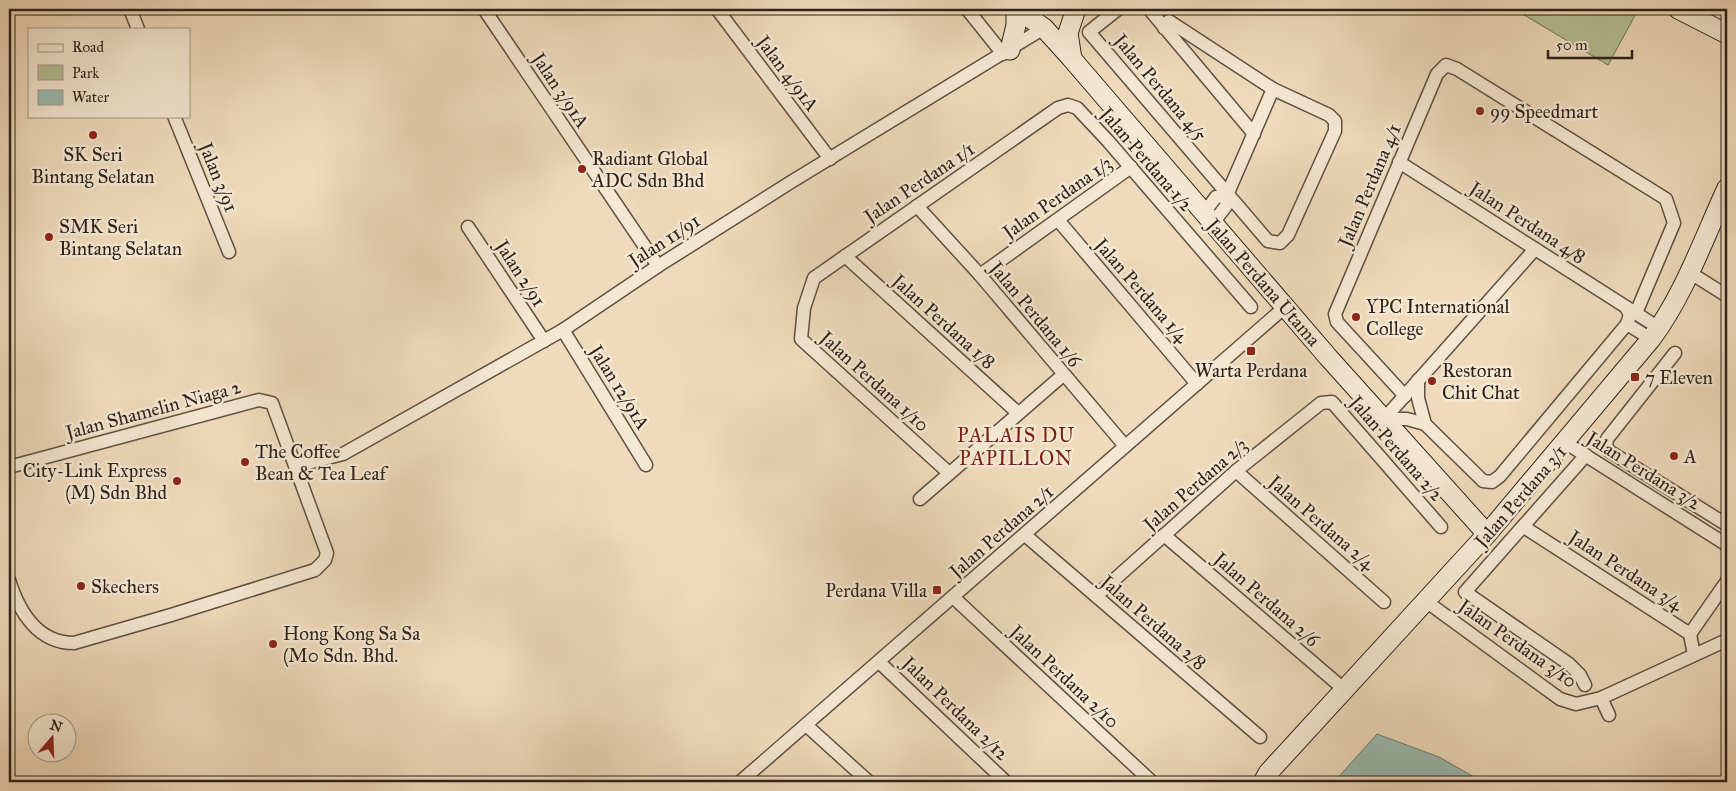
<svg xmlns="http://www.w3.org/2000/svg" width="1736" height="791" font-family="'IM FELL Great Primer',serif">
<rect width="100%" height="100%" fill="#efdbbb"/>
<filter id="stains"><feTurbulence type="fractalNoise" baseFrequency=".004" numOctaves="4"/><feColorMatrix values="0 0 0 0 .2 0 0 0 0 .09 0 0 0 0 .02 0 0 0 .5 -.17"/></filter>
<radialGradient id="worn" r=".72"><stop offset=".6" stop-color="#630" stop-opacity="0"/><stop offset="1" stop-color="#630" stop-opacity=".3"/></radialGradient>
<path fill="#b4c194" stroke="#707258" d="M1514,9H1635L1638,10L1608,65Z"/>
<path fill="#9abbb0" stroke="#6e7e74" d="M1377,734L1439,757L1483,782H1334Z"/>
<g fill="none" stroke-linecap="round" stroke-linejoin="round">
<g stroke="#5e5043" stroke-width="15">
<g id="street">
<path d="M130,9L138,29"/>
<path d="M484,9L658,266"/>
<path d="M717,9L830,159"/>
<path d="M967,9L1003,54"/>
<path d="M1118,9L1089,32L1268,241L1280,243L1288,235L1335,131V121L1329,115L1273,89L1169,21L1164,28"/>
<path d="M1149,9L1254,134"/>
<path d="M174,116L229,252"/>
<path d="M1399,162L1659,328"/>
<path d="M917,206L980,275L1125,446"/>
<path d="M1204,213L1216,197L1227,195"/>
<path d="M1058,220L1197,384"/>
<path d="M1213,223L1226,206L1227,195L1273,89"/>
<path d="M468,227L544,341"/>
<path d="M845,256L1018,413"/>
<path d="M1689,272L1727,296"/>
<path d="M980,275L1131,167"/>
<path d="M1627,324L1651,339"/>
<path d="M563,330L646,465"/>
<path d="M1675,353L1607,439L1606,446L1609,451L1727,525"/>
<path d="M1418,380V398L1425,424L1483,481L1492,482L1500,476L1627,324L1630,315L1626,307"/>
<path d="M1405,396L1337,322L1335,314L1437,74L1446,65L1457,69L1666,199L1674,223L1636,313"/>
<path d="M1384,419L1535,249"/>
<path d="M1384,419H1407L1425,424"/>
<path d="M1566,443L1727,545"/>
<path d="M296,466L343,454L563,330L658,266L791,182L1044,28"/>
<path d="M9,467L259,400L272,403L327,553L325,560L315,570L171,615L74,643C38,643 19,612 9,580"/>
<path d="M1236,471L1384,602"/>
<path d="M949,473L801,339L804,308L814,278L1058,108L1068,105L1077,108L1108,141L1251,307"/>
<path d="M920,499L1063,375"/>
<path d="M1524,527L1690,634L1694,655"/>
<path d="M1025,535L1260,737"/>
<path d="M1164,535L1346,691"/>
<path d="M1096,596L1236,471L1321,403L1332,402L1441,527"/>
<path d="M953,597L1152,782"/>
<path d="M1427,602L1560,699L1576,704L1601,698L1727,640"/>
<path d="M1690,634L1727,581"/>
<path d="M879,662L1006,782"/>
<path d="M1585,685L1580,675L1569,664L1465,592L1586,455"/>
<path d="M1601,698L1609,715"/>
<path d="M806,725L869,782"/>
<path d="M740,782L1285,307"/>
</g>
</g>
<g stroke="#2d221b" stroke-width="21">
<g id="secondary">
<path d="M1017,9L1044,28L1072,59L1328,357L1487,534"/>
<path d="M1678,9L1727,34"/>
<path d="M1010,50L1016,25V9"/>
<path d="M1072,59L1068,33L1076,9"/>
<path d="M1263,782L1268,773L1487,534L1651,339C1684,295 1704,238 1727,188"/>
</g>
</g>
<use href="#street" stroke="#f5e8d3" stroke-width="12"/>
<use href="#secondary" stroke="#f5e8d3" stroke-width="19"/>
</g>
<g fill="#8f2418" stroke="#f5e8d3" stroke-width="2">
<circle cx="1480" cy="111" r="5"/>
<circle cx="93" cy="135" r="5"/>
<circle cx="582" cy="169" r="5"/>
<circle cx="49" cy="237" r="5"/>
<circle cx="1356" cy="317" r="5"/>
<rect x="1246" y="346" width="10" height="10" rx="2.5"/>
<rect x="1630" y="372" width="10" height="10" rx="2.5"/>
<circle cx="1432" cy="381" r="5"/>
<circle cx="1674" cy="456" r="5"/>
<circle cx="245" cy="462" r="5"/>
<circle cx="177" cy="481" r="5"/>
<circle cx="81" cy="586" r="5"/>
<rect x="932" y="585" width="10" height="10" rx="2.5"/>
<circle cx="273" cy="644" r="5"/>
</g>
<g text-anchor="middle" stroke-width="5" stroke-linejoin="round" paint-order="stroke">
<g font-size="19" fill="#2d221b" stroke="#f5e8d3">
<text transform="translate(788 73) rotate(53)" y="7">Jalan 4/91A</text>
<text transform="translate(1161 87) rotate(50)" y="7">Jalan Perdana 4/5</text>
<text transform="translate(561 90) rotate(56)" y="7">Jalan 3/91A</text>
<text transform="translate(1147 159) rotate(49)" y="7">Jalan Perdana 1/2</text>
<text transform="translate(219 177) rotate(68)" y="7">Jalan 3/91</text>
<text transform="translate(919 182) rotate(-34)" y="7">Jalan Perdana 1/1</text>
<text transform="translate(1369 185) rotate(-67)" y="7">Jalan Perdana 4/1</text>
<text transform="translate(1057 197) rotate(-35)" y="7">Jalan Perdana 1/3</text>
<text transform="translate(1528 222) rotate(33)" y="7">Jalan Perdana 4/8</text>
<text transform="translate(664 240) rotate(-33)" y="7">Jalan 11/91</text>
<text transform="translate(521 273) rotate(57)" y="7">Jalan 2/91</text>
<text transform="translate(1264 282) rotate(49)" y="7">Jalan Perdana Utama</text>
<text transform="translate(1142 290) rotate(49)" y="7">Jalan Perdana 1/4</text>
<text transform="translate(1036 314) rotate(50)" y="7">Jalan Perdana 1/6</text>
<text transform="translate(944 321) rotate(42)" y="7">Jalan Perdana 1/8</text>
<text transform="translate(875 381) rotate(42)" y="7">Jalan Perdana 1/10</text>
<text transform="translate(620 387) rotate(58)" y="7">Jalan 12/91A</text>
<text transform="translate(153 409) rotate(-15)" y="7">Jalan Shamelin Niaga 2</text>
<text transform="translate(1397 448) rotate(49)" y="7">Jalan Perdana 2/2</text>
<text transform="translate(1644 470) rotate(32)" y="7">Jalan Perdana 3/2</text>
<text transform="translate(1195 484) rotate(-41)" y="7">Jalan Perdana 2/3</text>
<text transform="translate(1520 496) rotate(-49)" y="7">Jalan Perdana 3/1</text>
<text transform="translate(1322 522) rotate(41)" y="7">Jalan Perdana 2/4</text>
<text transform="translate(1001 531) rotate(-41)" y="7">Jalan Perdana 2/1</text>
<text transform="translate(1626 570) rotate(33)" y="7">Jalan Perdana 3/4</text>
<text transform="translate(1267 599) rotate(41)" y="7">Jalan Perdana 2/6</text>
<text transform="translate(1154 622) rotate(41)" y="7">Jalan Perdana 2/8</text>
<text transform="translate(1518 643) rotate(35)" y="7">Jalan Perdana 3/10</text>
<text transform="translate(1065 676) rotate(43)" y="7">Jalan Perdana 2/10</text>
<text transform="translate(956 708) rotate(44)" y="7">Jalan Perdana 2/12</text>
</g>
<g font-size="19" fill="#2d221b" stroke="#f5e8d3" text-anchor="start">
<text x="1490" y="118">99 Speedmart</text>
<text x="93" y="161" text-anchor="middle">SK Seri<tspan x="93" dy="22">Bintang Selatan</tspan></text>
<text x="592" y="165">Radiant Global<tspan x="592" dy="22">ADC Sdn Bhd</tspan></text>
<text x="59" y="233">SMK Seri<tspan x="59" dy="22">Bintang Selatan</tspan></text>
<text x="1366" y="313">YPC International<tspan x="1366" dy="22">College</tspan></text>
<text x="1251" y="377" text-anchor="middle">Warta Perdana</text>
<text x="1442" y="377">Restoran<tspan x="1442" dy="22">Chit Chat</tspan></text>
<text x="1645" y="384">7 Eleven</text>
<text x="255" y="458">The Coffee<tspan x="255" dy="22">Bean &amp; Tea Leaf</tspan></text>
<text x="1684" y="463">A</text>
<text x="167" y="477" text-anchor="end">City-Link Express<tspan x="167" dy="22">(M) Sdn Bhd</tspan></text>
<text x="91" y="593">Skechers</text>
<text x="927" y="597" text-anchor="end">Perdana Villa</text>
<text x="283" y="640">Hong Kong Sa Sa<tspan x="283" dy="22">(M0 Sdn. Bhd.</tspan></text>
</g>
<g font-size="20" letter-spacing="1" fill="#7a1f14" stroke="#f5e8d3">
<text x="1016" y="442">PALAIS DU<tspan x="1016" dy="23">PAPILLON</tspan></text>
</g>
</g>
<rect width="1736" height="791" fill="none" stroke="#efdbbb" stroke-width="30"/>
<rect x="10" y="10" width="1716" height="771" fill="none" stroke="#2d221b" stroke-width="2.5"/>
<rect x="15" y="15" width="1706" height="761" fill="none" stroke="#2d221b"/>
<rect x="28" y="28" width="162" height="90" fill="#f5e8d3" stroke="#a59989"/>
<rect x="38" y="44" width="25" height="8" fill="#f5e8d3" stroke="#a59989"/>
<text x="72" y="52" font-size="15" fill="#2d221b">Road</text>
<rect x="38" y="65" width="25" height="15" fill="#b4c194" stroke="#a59989"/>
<text x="72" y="78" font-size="15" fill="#2d221b">Park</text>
<rect x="38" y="90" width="25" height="15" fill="#9abbb0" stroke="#a59989"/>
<text x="72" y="102" font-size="15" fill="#2d221b">Water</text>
<g transform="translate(52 738) rotate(19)"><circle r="24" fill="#f5e8d3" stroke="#a59989"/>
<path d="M0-4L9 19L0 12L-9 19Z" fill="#8f2418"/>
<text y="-8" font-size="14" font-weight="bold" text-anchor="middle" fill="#2d221b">N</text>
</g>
<path d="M1548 50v8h84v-8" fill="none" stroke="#2d221b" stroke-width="2.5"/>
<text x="1556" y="50" font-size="15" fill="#2d221b" stroke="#f5e8d3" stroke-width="4" paint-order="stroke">50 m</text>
<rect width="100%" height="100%" filter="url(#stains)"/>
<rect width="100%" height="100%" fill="url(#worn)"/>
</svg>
